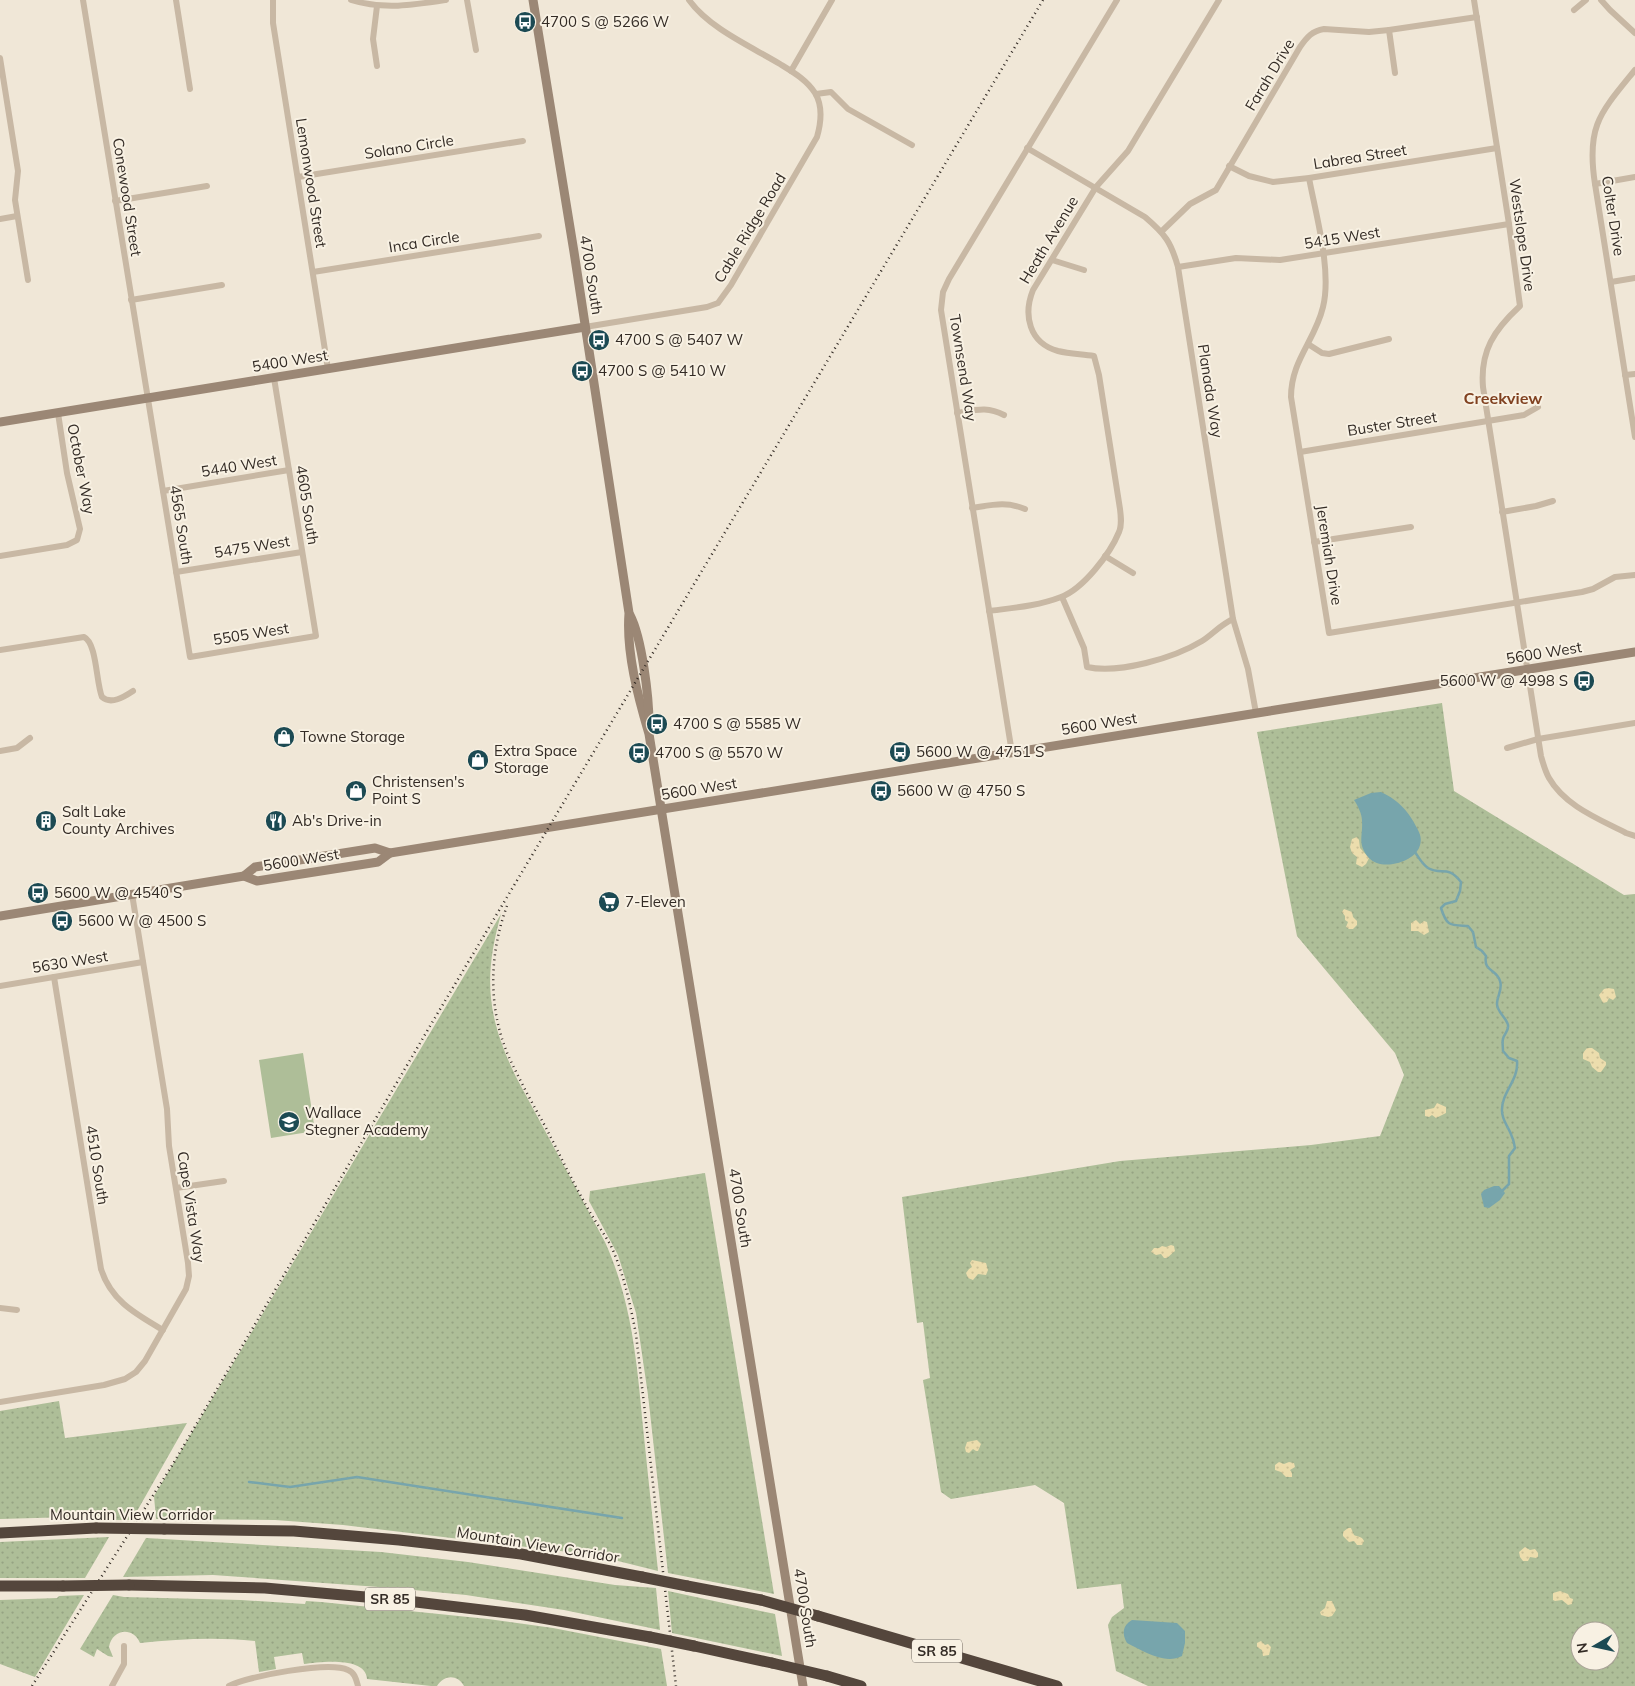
<svg xmlns="http://www.w3.org/2000/svg" width="1635" height="1686" font-family="Mulish,sans-serif">
<defs>
<pattern id="grass-dots" width="8" height="8" patternUnits="userSpaceOnUse" patternTransform="scale(1.25)"><rect width="8" height="8" fill="#aebe98"/><path d="M2 2h.1M6 6h.1" fill="none" stroke="#96a383" stroke-width="1.8" stroke-linecap="round"/></pattern>
<pattern id="sand-dots" width="8" height="8" patternUnits="userSpaceOnUse" patternTransform="scale(1.25)"><rect width="8" height="8" fill="#ecddad"/><path d="M2 2h.1M6 6h.1" fill="none" stroke="#cbbe95" stroke-width="1.8" stroke-linecap="round"/></pattern>
</defs>
<rect width="100%" height="100%" fill="#f0e7d7"/>
<g fill="url(#grass-dots)" fill-rule="evenodd">
<path d="M1442,703L1454,791L1624,895L1635,894V1686H1148L1116,1671L1108,1625L1112,1617L1124,1608L1121,1584L1077,1589L1064,1503L1035,1485L951,1499L941,1492L923,1380L930,1378L923,1322L917,1323L902,1197L1120,1161L1311,1145L1380,1136L1404,1075L1395,1053L1297,936L1257,732ZM1580,1631H1610V1661H1580Z"/>
<path d="M501,914C483,978 487,1017 516,1077L605,1242C632,1302 637,1363 643,1427C648,1475 653,1523 658,1571L594,1555L343,1525L275,1520L156,1519L154,1496Z"/>
<path d="M705,1173L774,1594L668,1573L648,1395L636,1313L618,1255L589,1201L590,1191Z"/>
<path d="M59,1401L65,1438L187,1423L132,1520H116L107,1516L0,1519V1411Z"/>
<path d="M109,1537L85,1578H0V1542Z"/>
<path d="M146,1538L381,1552L468,1562L615,1585L656,1588L660,1630L564,1610L466,1595L393,1588L213,1575L123,1577Z"/>
<path d="M668,1591L775,1614L782,1656L672,1633Z"/>
<path d="M84,1595L35,1677L0,1664V1600L57,1598L59,1596Z"/>
<path d="M113,1595L124,1597L241,1600L305,1604L306,1601L321,1602L488,1619L553,1628L661,1649L667,1686H464C457,1674 444,1675 437,1686H431L367,1679C366,1656 320,1662 304,1664L302,1653L274,1657L276,1669L259,1672L255,1641C216,1637 179,1639 140,1643C133,1626 112,1629 109,1647L113,1657L108,1656L97,1649L94,1657L80,1649Z"/>
</g>
<g fill="url(#sand-dots)">
<path d="M1357,837L1359,840L1360,848L1369,858L1366,864L1362,867L1356,864L1357,857L1352,853L1350,847L1352,839Z"/>
<path d="M1344,909L1352,912L1353,917L1357,921V925L1353,929H1349L1346,927L1348,922L1345,920V916L1342,912Z"/>
<path d="M1416,920L1420,924L1424,921L1427,922L1429,932L1424,935L1418,931H1411V923Z"/>
<path d="M1608,988L1614,989L1616,997L1613,1000L1609,998L1607,1002L1603,1003L1599,995L1604,989Z"/>
<path d="M1587,1048H1592L1599,1053L1600,1058L1606,1062V1065L1601,1072H1598L1592,1067L1590,1062L1583,1059V1053Z"/>
<path d="M1437,1103L1446,1107V1113L1436,1118L1432,1115L1429,1117L1425,1116V1110L1434,1108Z"/>
<path d="M1171,1245L1174,1246L1175,1251L1167,1258H1164L1161,1254L1156,1255L1151,1252L1154,1248H1159L1162,1246L1166,1247Z"/>
<path d="M972,1260L986,1263L988,1270L986,1275L978,1274L973,1280L968,1278L966,1273L969,1269L972,1267L970,1263Z"/>
<path d="M977,1440L981,1444L978,1451H976L973,1449L969,1453L966,1452L965,1448L967,1442Z"/>
<path d="M1279,1462L1284,1464L1289,1462L1294,1463L1295,1467L1290,1470L1292,1473V1477H1286L1281,1472L1275,1470V1465Z"/>
<path d="M1348,1528H1351L1354,1535C1358,1537 1362,1536 1364,1541L1362,1545H1357L1354,1541L1349,1542L1343,1536V1532Z"/>
<path d="M1525,1547L1530,1550L1535,1549L1538,1553V1557L1536,1558L1530,1557L1528,1561H1523L1520,1557L1519,1552Z"/>
<path d="M1560,1591L1568,1594L1570,1598L1573,1599L1572,1604L1568,1605L1562,1600L1555,1601L1553,1600V1593Z"/>
<path d="M1327,1601H1332L1336,1610L1332,1616L1328,1617L1321,1615L1320,1612L1325,1608Z"/>
<path d="M1261,1641L1265,1645L1268,1644L1271,1647L1269,1655L1263,1656L1262,1650L1257,1647V1643Z"/>
</g>
<path fill="#aebe98" d="M303,1053L315,1131L271,1138L259,1060Z"/>
<g fill="#77a5ac">
<path d="M1381,792C1400,801 1409,812 1418,830C1421,836 1422,841 1419,848C1412,863 1381,871 1369,858C1357,844 1363,837 1362,821C1362,814 1358,806 1354,800L1371,793Z"/>
<path d="M1494,1186H1499L1505,1193L1500,1200L1489,1208L1484,1207L1481,1194L1484,1190Z"/>
<path d="M1132,1620L1177,1623L1185,1631V1643L1182,1656C1165,1665 1143,1651 1127,1643C1122,1634 1122,1626 1132,1620Z"/>
</g>
<g fill="none" stroke-linecap="round" stroke-linejoin="round">
<g stroke="#77a5ac" stroke-width="2.5">
<path d="M1415,852C1419,858 1422,864 1428,868C1442,876 1447,864 1461,882L1460,891L1456,901L1445,904L1441,908C1447,927 1450,925 1468,926L1473,932L1476,947L1482,951L1486,956C1483,972 1497,969 1500,981C1503,989 1497,996 1497,1004C1497,1012 1506,1017 1508,1025C1509,1032 1504,1033 1503,1039C1502,1042 1503,1047 1503,1051L1509,1058L1517,1061C1519,1080 1501,1093 1502,1111C1502,1121 1509,1127 1512,1137C1514,1140 1514,1145 1515,1148L1509,1156V1184L1503,1190"/>
<path d="M249,1482L290,1487L357,1477L622,1518"/>
</g>
<g stroke="#c8b8a4" stroke-width="6">
<path d="M83,0L190,657L316,636L274,378"/>
<path d="M176,0L190,89"/>
<path d="M273,0V23L328,369"/>
<path d="M351,0C383,10 414,5 446,0"/>
<path d="M467,0L476,50"/>
<path d="M1474,0L1509,224L1520,306C1494,330 1480,351 1483,387L1541,756C1543,763 1545,771 1549,778C1565,806 1599,819 1626,833L1635,836"/>
<path d="M1601,0L1610,10L1635,33"/>
<path d="M1574,10L1586,0"/>
<path d="M1389,30L1395,73"/>
<path d="M0,58L18,171L15,200L28,280"/>
<path d="M377,66L373,39L377,6"/>
<path d="M1635,70C1600,113 1586,126 1595,184L1635,437"/>
<path d="M791,71L832,0"/>
<path d="M816,94L831,92L848,109L912,145"/>
<path d="M1027,148L1145,217C1165,234 1171,242 1178,267L1233,619L1248,669L1256,713"/>
<path d="M1229,166L1249,176L1273,182L1309,178L1497,148"/>
<path d="M298,177L523,141"/>
<path d="M1309,178C1316,215 1332,271 1323,307C1315,341 1291,360 1291,397L1329,633L1582,592L1593,589L1615,577L1635,575"/>
<path d="M1595,184L1635,177"/>
<path d="M115,201L207,186"/>
<path d="M0,219L17,216"/>
<path d="M1162,231L1190,204L1216,190L1300,47C1307,37 1312,31 1324,29L1369,32L1389,30L1477,17"/>
<path d="M1052,260L1084,270"/>
<path d="M1178,267L1236,258L1280,260L1509,224"/>
<path d="M313,272L539,236"/>
<path d="M1611,282L1635,278"/>
<path d="M131,300L222,285"/>
<path d="M585,327L707,307L718,303L731,285L817,137C821,123 823,106 815,93C807,80 793,72 780,64C750,46 709,28 689,0"/>
<path d="M1308,344L1322,353L1329,354L1389,339"/>
<path d="M1625,375L1635,374"/>
<path d="M957,413C976,410 987,406 1004,415"/>
<path d="M1300,452L1524,415L1538,407"/>
<path d="M163,491L289,470"/>
<path d="M972,508C992,505 1006,501 1025,509"/>
<path d="M1502,512L1536,506L1553,501"/>
<path d="M1314,542L1411,527"/>
<path d="M0,556L67,545L77,540L80,529L67,473L58,413"/>
<path d="M1105,556L1133,573"/>
<path d="M176,572L302,552"/>
<path d="M1062,597L1084,648L1087,667C1119,674 1174,658 1202,641C1213,634 1220,625 1233,619"/>
<path d="M989,611C1012,608 1038,606 1061,597C1083,589 1110,554 1119,532C1122,525 1121,517 1120,509L1099,375L1094,356C1082,354 1070,354 1058,351C1029,343 1023,315 1033,290L1096,187L1128,151L1137,136L1219,0"/>
<path d="M0,650L84,637C97,643 96,683 102,697C111,705 124,697 133,691"/>
<path d="M1507,748L1538,739L1635,723"/>
<path d="M0,751L17,748L30,738"/>
<path d="M1012,753L941,310L943,292L949,279L1117,0"/>
<path d="M54,977L101,1269C111,1301 136,1314 163,1330"/>
<path d="M0,986L143,962"/>
<path d="M176,1188L224,1181"/>
<path d="M0,1308L17,1310"/>
<path d="M0,1402L104,1385L125,1379L136,1372L145,1361L186,1289L189,1276L188,1263L169,1146L167,1109L132,894"/>
<path d="M112,1686L124,1664V1646"/>
<path d="M229,1686C248,1676 329,1661 348,1670C355,1673 356,1679 358,1686"/>
</g>
<g stroke="#9b8775" stroke-width="9">
<path d="M533,0L574,252L629,613C626,652 638,697 649,734L803,1686"/>
<path d="M0,422L585,327"/>
<path d="M630,615C642,638 649,697 649,724"/>
<path d="M244,876L255,867L375,848L390,853L1635,652"/>
<path d="M0,916L244,876L257,881L378,862L390,853"/>
</g>
<g stroke="#54463c" stroke-width="11">
<path d="M164,1529L294,1531L399,1540L521,1554L642,1577"/>
<path d="M0,1533L96,1528"/>
<path d="M129,1585L265,1588L399,1600L525,1615L650,1637"/>
<path d="M0,1586H63"/>
<path d="M687,1586L761,1600"/>
<path d="M818,1616L1057,1686"/>
<path d="M694,1646L772,1663"/>
<path d="M827,1676L861,1686"/>
</g>
<g stroke="#332b25" stroke-width="2.5" stroke-dasharray="1 4" stroke-linecap="butt">
<path d="M507,906C489,954 488,1008 508,1055C519,1079 532,1103 545,1126C560,1155 574,1185 591,1214C597,1224 605,1235 611,1246C624,1274 630,1304 636,1334L676,1686"/>
<path d="M32,1686L173,1464L433,1021L1043,0"/>
</g>
<g stroke="#54463c" stroke-width="11">
<path d="M96,1528L164,1529"/>
<path d="M642,1577L687,1586"/>
<path d="M63,1586L129,1585"/>
<path d="M761,1600L818,1616"/>
<path d="M650,1637L694,1646"/>
<path d="M772,1663L827,1676"/>
</g>
</g>
<defs>
<g id="bus-disc" transform="scale(1.125)"><circle r="9.5" fill="#1c4a53" stroke="#f8f1e3"/><path d="M-5-6H5V4H4V6H2V4H-2V6H-4V4H-5ZM-3.5-4V0h7V-4ZM-3.5 1.2v1.5H-2V1.2ZM2 1.2v1.5H3.5V1.2Z" fill="#fff"/></g>
<g id="shop-disc" transform="scale(1.125)"><circle r="9.5" fill="#1c4a53" stroke="#f8f1e3"/><path d="M-5-2.5h2.3a2.7 3.5 0 0 1 5.4 0H5L5.5 6h-11ZM-1.5-2.5h3a1.5 2.3 0 0 0-3 0Z" fill="#fff"/></g>
<g id="building-disc" transform="scale(1.125)"><circle r="9.5" fill="#1c4a53" stroke="#f8f1e3"/><path d="M-4-6H4V6H1V3H-1V6H-4ZM-2.5-4.3h1.7v1.8h-1.7ZM.8-4.3h1.7v1.8H.8ZM-2.5-1h1.7V.8h-1.7ZM.8-1h1.7V.8H.8Z" fill="#fff"/></g>
<g id="restaurant-disc" transform="scale(1.125)"><circle r="9.5" fill="#1c4a53" stroke="#f8f1e3"/><path d="M-5-6h1v4h1v-4h1v4h1v-4h1v5L-1.5 .5V6h-2V.5L-5-1ZM5-6V6H3V1.5H1.5Q1.5-4 5-6Z" fill="#fff"/></g>
<g id="supermarket-disc" transform="scale(1.125)"><circle r="9.5" fill="#1c4a53" stroke="#f8f1e3"/><path d="M-6-5.5h2.5l.6 2H6L4.5 2H-2.5L-4.4-4H-6ZM-1.5 3.2a1.3 1.3 0 1 0 .1 0ZM3 3.2a1.3 1.3 0 1 0 .1 0Z" fill="#fff"/></g>
<g id="school-disc" transform="scale(1.125)"><circle r="9.5" fill="#1c4a53" stroke="#f8f1e3"/><path d="M0-5L7-2L0 1L-7-2ZM-4 1L0 2.5L4 1V4Q0 6-4 4Z" fill="#fff"/></g>
</defs>
<g fill-rule="evenodd">
<use href="#bus-disc" x="525" y="22"/>
<use href="#bus-disc" x="599" y="340"/>
<use href="#bus-disc" x="582" y="371"/>
<use href="#bus-disc" x="1584" y="681"/>
<use href="#bus-disc" x="657" y="724"/>
<use href="#shop-disc" x="284" y="737"/>
<use href="#bus-disc" x="900" y="752"/>
<use href="#bus-disc" x="639" y="753"/>
<use href="#shop-disc" x="478" y="760"/>
<use href="#shop-disc" x="356" y="791"/>
<use href="#bus-disc" x="881" y="791"/>
<use href="#building-disc" x="46" y="821"/>
<use href="#restaurant-disc" x="276" y="821"/>
<use href="#bus-disc" x="38" y="893"/>
<use href="#supermarket-disc" x="609" y="902"/>
<use href="#bus-disc" x="62" y="921"/>
<use href="#school-disc" x="289" y="1122"/>
</g>
<g text-anchor="middle" stroke-width="4" stroke-linejoin="round" paint-order="stroke">
<g fill="#f8f1e3" stroke="#6e665e" stroke-width="1">
<rect x="365" y="1587.5" width="50" height="23" rx="4"/>
<rect x="912" y="1639.5" width="50" height="23" rx="4"/>
</g>
<g font-size="14" font-weight="bold" fill="#332b25">
<text x="390" y="1604">SR 85</text>
<text x="937" y="1656">SR 85</text>
</g>
<g font-size="15" fill="#332b25" stroke="#f8f1e3" text-anchor="start">
<text x="541" y="27">4700 S @ 5266 W</text>
<text x="615" y="345">4700 S @ 5407 W</text>
<text x="598" y="376">4700 S @ 5410 W</text>
<text x="1568" y="686" text-anchor="end">5600 W @ 4998 S</text>
<text x="673" y="729">4700 S @ 5585 W</text>
<text x="300" y="742">Towne Storage</text>
<text x="494" y="756">Extra Space<tspan x="494" dy="17">Storage</tspan></text>
<text x="916" y="757">5600 W @ 4751 S</text>
<text x="655" y="758">4700 S @ 5570 W</text>
<text x="372" y="787">Christensen's<tspan x="372" dy="17">Point S</tspan></text>
<text x="897" y="796">5600 W @ 4750 S</text>
<text x="62" y="817">Salt Lake<tspan x="62" dy="17">County Archives</tspan></text>
<text x="292" y="826">Ab's Drive-in</text>
<text x="54" y="898">5600 W @ 4540 S</text>
<text x="625" y="907">7-Eleven</text>
<text x="78" y="926">5600 W @ 4500 S</text>
<text x="305" y="1118">Wallace<tspan x="305" dy="17">Stegner Academy</tspan></text>
</g>
<g font-size="15" fill="#332b25" stroke="#f8f1e3">
<text transform="translate(1270 75) rotate(-59)" y="5">Farah Drive</text>
<text transform="translate(409 147) rotate(-9)" y="5">Solano Circle</text>
<text transform="translate(1360 157) rotate(-9)" y="5">Labrea Street</text>
<text transform="translate(311 183) rotate(81)" y="5">Lemonwood Street</text>
<text transform="translate(127 197) rotate(81)" y="5">Conewood Street</text>
<text transform="translate(1613 216) rotate(81)" y="5">Colter Drive</text>
<text transform="translate(750 228) rotate(-59)" y="5">Cable Ridge Road</text>
<text transform="translate(1522 235) rotate(82)" y="5">Westslope Drive</text>
<text transform="translate(1342 238) rotate(-9)" y="5">5415 West</text>
<text transform="translate(1049 240) rotate(-59)" y="5">Heath Avenue</text>
<text transform="translate(424 242) rotate(-9)" y="5">Inca Circle</text>
<text transform="translate(591 275) rotate(81)" y="5">4700 South</text>
<text transform="translate(290 361) rotate(-9)" y="5">5400 West</text>
<text transform="translate(963 368) rotate(81)" y="5">Townsend Way</text>
<text transform="translate(1210 391) rotate(81)" y="5">Planada Way</text>
<text transform="translate(1392 424) rotate(-9)" y="5">Buster Street</text>
<text transform="translate(239 466) rotate(-9)" y="5">5440 West</text>
<text transform="translate(81 469) rotate(79)" y="5">October Way</text>
<text transform="translate(307 505) rotate(81)" y="5">4605 South</text>
<text transform="translate(181 525) rotate(81)" y="5">4565 South</text>
<text transform="translate(252 547) rotate(-9)" y="5">5475 West</text>
<text transform="translate(1329 555) rotate(81)" y="5">Jeremiah Drive</text>
<text transform="translate(251 634) rotate(-9)" y="5">5505 West</text>
<text transform="translate(1544 653) rotate(-9)" y="5">5600 West</text>
<text transform="translate(1099 724) rotate(-9)" y="5">5600 West</text>
<text transform="translate(699 789) rotate(-9)" y="5">5600 West</text>
<text transform="translate(301 860) rotate(-9)" y="5">5600 West</text>
<text transform="translate(70 962) rotate(-9)" y="5">5630 West</text>
<text transform="translate(97 1165) rotate(81)" y="5">4510 South</text>
<text transform="translate(191 1207) rotate(81)" y="5">Cape Vista Way</text>
<text transform="translate(740 1208) rotate(81)" y="5">4700 South</text>
<text x="132" y="1520">Mountain View Corridor</text>
<text transform="translate(538 1545) rotate(9)" y="5">Mountain View Corridor</text>
<text transform="translate(805 1608) rotate(81)" y="5">4700 South</text>
</g>
<g font-size="16" font-weight="bold" fill="#804120" stroke="#f8f1e3">
<text x="1503" y="404">Creekview</text>
</g>
</g>
<g transform="translate(1595 1646) rotate(261)"><circle r="24" fill="#f8f1e3" stroke="#a9a297"/>
<path d="M0-4L9 19L0 12L-9 19Z" fill="#1c4a53"/>
<text y="-8" font-size="14" font-weight="bold" text-anchor="middle" fill="#332b25">N</text>
</g>
</svg>
